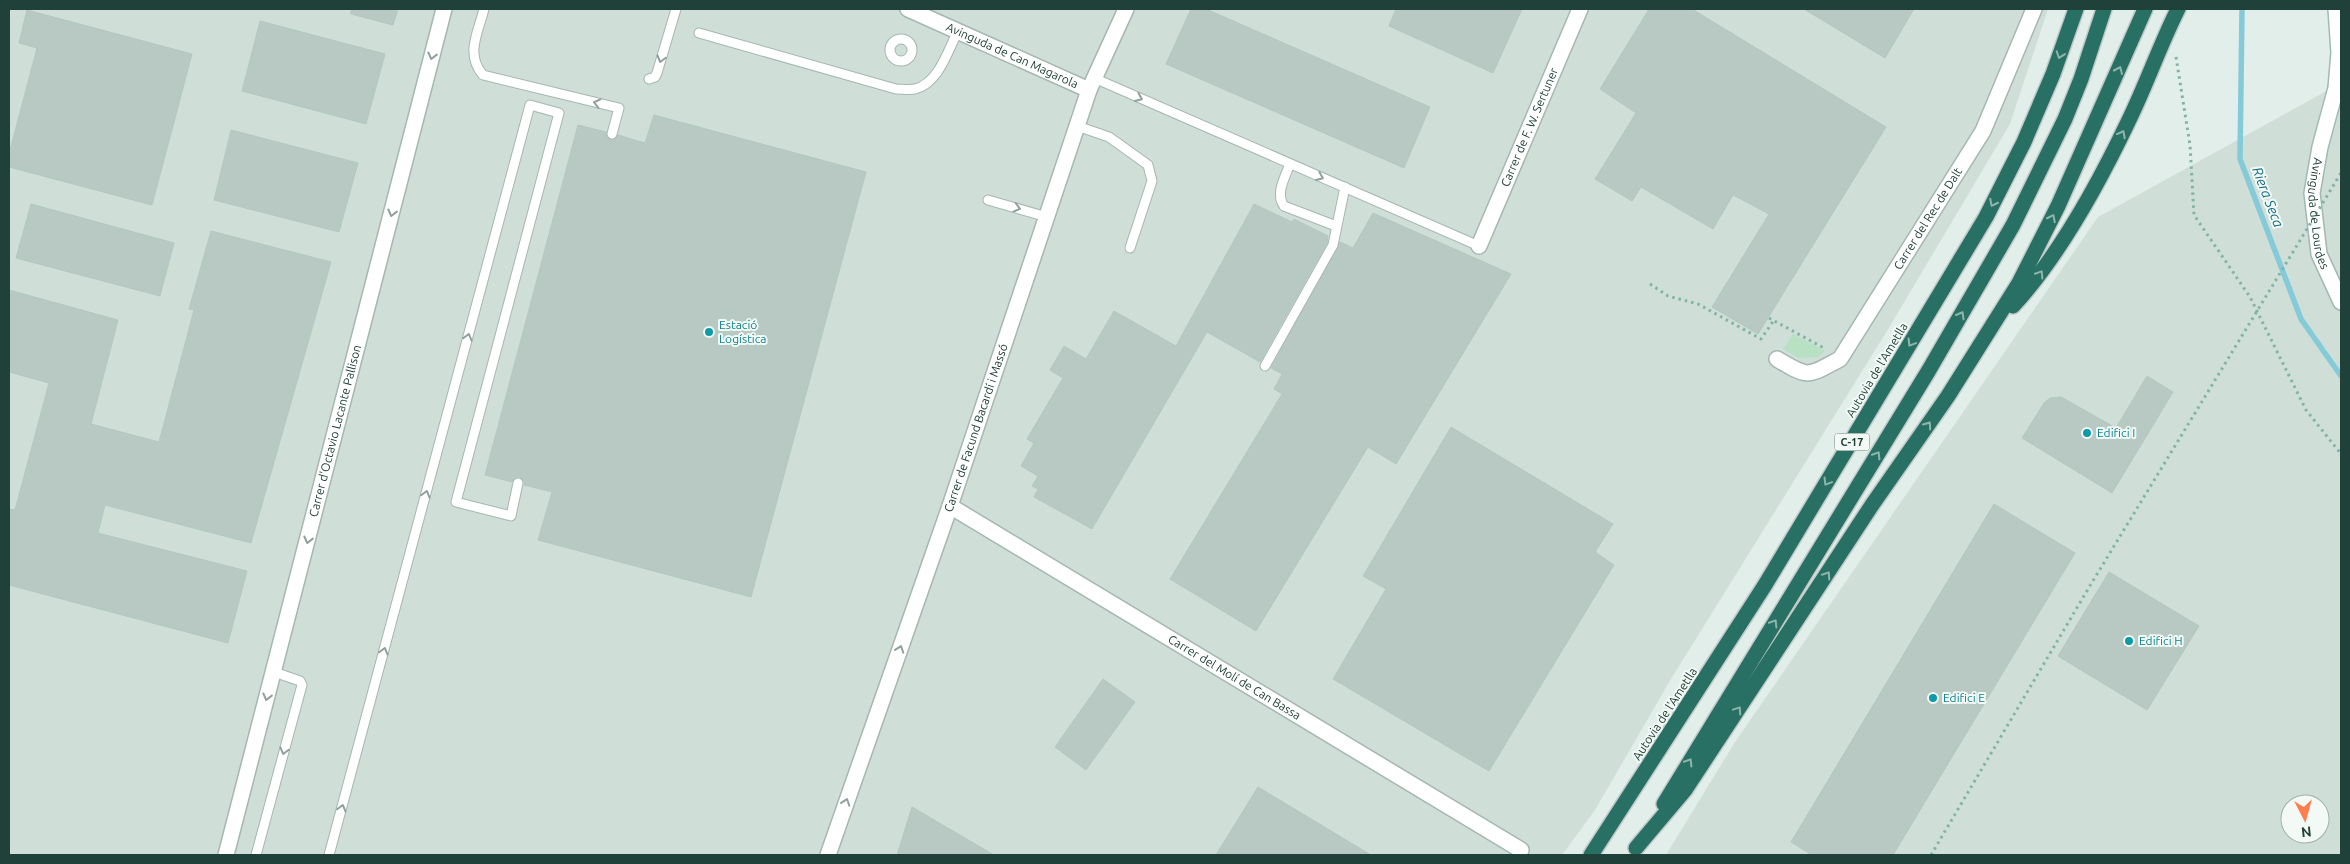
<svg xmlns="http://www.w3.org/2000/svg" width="2350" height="864" font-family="Ubuntu,sans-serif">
<rect width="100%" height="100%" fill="#e2eee9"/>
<g fill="#d0ded8" fill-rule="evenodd">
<path d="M9,9H2048L2010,124L1887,331L1671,679L1595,810L1562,855H9Z"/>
<path d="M2341,83V855H1666L1735,742L2098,217ZM2290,804H2320V834H2290Z"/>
</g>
<path fill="#b8e1c4" d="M1793,334L1825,351L1818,357L1798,358L1783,349Z"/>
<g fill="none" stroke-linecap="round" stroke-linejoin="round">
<path stroke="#84cad9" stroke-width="5.5" d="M2242,9L2240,159L2301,319L2341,376"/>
</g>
<g fill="#b7c9c2" stroke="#b3c8c0">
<path d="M351,9H398L393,25L351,14Z"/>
<path d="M1191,9H1206L1430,107L1404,168L1166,64Z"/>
<path d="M1396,9H1522L1493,73L1389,26Z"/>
<path d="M1649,9H1692L1886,127L1758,334L1712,307L1769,214L1733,195L1713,229L1641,187L1632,201L1595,179L1636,113L1600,89Z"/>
<path d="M1804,9H1914L1885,58Z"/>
<path d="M27,10L192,54L152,205L9,167V154L37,48L19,43Z"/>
<path d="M260,21L385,54L366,124L242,91Z"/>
<path d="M654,115L866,172L751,597L538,540L552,492L524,485V481L520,477H516L512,482L485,475L578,125L606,132L607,138L611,140L618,135L645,143Z"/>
<path d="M231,130L358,163L339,232L214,200Z"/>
<path d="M31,204L174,243L160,296L16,258Z"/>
<path d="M1254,204L1292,222L1294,219L1328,236L1327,243L1260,362L1207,332L1092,529L1034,497L1038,489L1032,486L1038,476L1021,466L1034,443L1027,439L1063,378L1050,370L1064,346L1086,359L1114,311L1176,346Z"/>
<path d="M1373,213L1511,274L1396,464L1368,447L1256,631L1170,579L1282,394L1274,389L1282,374L1271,368L1340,242L1353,248Z"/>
<path d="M211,231L331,262L251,543L105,505L98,533L247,571L228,643L9,585V509L15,510L49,383L9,372V290L118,320L91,424L159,442L194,310L189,309Z"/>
<path d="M2147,376L2173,392L2112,493L2022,438L2044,403L2050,398L2061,397L2116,428Z"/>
<path d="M1451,427L1613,524L1595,552L1614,565L1489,771L1333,679L1386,589L1363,576Z"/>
<path d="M1994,504L2075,553L1893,855H1812L1791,842Z"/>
<path d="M2109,572L2199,626L2147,710L2058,656Z"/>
<path d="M1103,679L1135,702L1086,770L1055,747Z"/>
<path d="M1258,787L1371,855H1216Z"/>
<path d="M912,807L994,855H897Z"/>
</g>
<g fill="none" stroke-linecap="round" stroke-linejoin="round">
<g stroke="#a4b7b1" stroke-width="11">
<g id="lane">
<path d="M484,9C478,33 465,54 483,75L619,108L612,134"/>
<path d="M699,33L896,89C902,89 909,90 915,89C939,83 948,50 958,31"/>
<circle cx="901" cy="50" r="11"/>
<path d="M1094,78L1479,246"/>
<path d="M649,79L655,77L657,73L676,9"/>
<path d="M1077,126L1109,137L1148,165L1152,181L1130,248"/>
<path d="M1290,164C1285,177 1275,194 1284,206L1336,226"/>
<path d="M988,200L1047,217"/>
<path d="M1265,366L1333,245L1345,187"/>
<path d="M256,855L302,685L300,681L274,672"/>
<path d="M329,855L530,105L559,113L456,502L511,516L518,483"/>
</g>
</g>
<g stroke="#a4b7b1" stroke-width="18">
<g id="street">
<path id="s1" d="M908,9L1089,90"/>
<path id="s2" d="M1479,246L1580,9"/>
<path id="s3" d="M1777,359C1810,379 1807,376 1840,359L1983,131L2034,9"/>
<path id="s4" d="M950,506L1521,850"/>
<path id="s5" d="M226,855L444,9"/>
<path id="s6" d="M828,855L950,506L1089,90L1126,9"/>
</g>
</g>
<g stroke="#9fbbb1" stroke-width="18">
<g id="secondary">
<path id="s7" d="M2336,9L2339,53L2336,88L2320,147L2312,193L2319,254L2341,302"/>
</g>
</g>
<g stroke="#c1cac8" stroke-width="18">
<g id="highway">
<path d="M2013,306C2060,255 2099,183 2129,120C2147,83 2160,45 2178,9"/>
<path d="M1664,804L1929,370L2013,225L2065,119L2081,79L2104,9"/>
<path d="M1636,848L1685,790L1872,505L1948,396L2019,283L2058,206L2145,9"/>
<path d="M1591,855L1765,585L1986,217L2024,142L2053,74L2076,9"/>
</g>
</g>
<g stroke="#7fb5a5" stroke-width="3" stroke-dasharray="2.5 4" stroke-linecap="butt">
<path d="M2176,57L2190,145L2194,215L2250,297L2306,410L2341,454"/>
<path d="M1650,284L1668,296L1698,304L1761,339L1774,320"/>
<path d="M1769,318L1824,348"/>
</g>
<use href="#lane" stroke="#fff" stroke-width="9"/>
<use href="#street" stroke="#fff" stroke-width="15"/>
<use href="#secondary" stroke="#fff" stroke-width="15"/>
<use href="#highway" stroke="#287063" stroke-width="15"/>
<path stroke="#7fb5a5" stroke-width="3" stroke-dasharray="2.5 4" stroke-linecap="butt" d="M1931,855L2091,584L2341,173"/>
</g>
<defs><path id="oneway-chevron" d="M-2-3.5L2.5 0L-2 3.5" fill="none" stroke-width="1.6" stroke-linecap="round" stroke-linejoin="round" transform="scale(1.25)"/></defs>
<g stroke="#8eb5ac">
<use href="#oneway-chevron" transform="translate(2060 55) rotate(109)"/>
<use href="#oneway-chevron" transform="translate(2119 70) rotate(-66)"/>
<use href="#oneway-chevron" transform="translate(2122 134) rotate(-62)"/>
<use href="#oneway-chevron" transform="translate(1993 203) rotate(117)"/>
<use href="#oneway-chevron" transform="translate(2052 218) rotate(-63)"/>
<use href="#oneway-chevron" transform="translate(2040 274) rotate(-58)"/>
<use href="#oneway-chevron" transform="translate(1961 315) rotate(-60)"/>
<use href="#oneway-chevron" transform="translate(1911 343) rotate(121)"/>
<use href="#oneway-chevron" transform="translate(1928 425) rotate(-55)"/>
<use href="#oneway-chevron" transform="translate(1877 455) rotate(-58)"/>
<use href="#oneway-chevron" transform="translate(1827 482) rotate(121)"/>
<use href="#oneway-chevron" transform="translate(1827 575) rotate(-57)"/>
<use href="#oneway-chevron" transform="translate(1774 623) rotate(-58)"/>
<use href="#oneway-chevron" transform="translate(1738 710) rotate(-56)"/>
<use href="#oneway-chevron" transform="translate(1689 762) rotate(-58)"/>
</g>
<g stroke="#90a09c">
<use href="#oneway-chevron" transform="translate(432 56) rotate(104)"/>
<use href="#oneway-chevron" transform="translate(661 59) rotate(106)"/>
<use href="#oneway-chevron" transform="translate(1139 98) rotate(24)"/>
<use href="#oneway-chevron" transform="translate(597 103) rotate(-166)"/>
<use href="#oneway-chevron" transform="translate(1320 177) rotate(23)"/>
<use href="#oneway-chevron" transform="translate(1017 208) rotate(15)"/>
<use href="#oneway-chevron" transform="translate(392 213) rotate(104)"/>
<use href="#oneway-chevron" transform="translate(468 337) rotate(-75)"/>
<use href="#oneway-chevron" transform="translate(426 494) rotate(-75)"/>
<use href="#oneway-chevron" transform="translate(308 540) rotate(104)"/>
<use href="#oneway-chevron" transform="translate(900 649) rotate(-71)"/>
<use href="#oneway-chevron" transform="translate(384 651) rotate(-75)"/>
<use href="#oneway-chevron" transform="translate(267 697) rotate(104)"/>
<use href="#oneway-chevron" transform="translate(284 751) rotate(105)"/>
<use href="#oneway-chevron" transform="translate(846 802) rotate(-71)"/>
<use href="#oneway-chevron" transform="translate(342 808) rotate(-75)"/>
</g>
<g fill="#0f9aa8" stroke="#f3faf6" stroke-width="2">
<circle cx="709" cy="332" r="5"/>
<circle cx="2087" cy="433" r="5"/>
<circle cx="2129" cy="641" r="5"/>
<circle cx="1933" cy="698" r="5"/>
</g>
<g text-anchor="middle" stroke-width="4" stroke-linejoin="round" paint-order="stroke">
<rect fill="#f3faf6" stroke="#5f7872" stroke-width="1" x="1834.5" y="433.5" width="35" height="17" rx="4"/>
<g font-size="11" font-weight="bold" fill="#204139">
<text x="1852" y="446">C-17</text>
</g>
<g font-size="12" fill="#204139" stroke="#f3faf6">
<text dy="4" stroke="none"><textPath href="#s1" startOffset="114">Avinguda de Can Magarola</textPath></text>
<text dy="4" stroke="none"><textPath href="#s2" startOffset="129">Carrer de F. W. Sertuner</textPath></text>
<text dy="4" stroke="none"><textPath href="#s7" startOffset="208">Avinguda de Lourdes</textPath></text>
<text dy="4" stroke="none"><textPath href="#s3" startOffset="235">Carrer del Rec de Dalt</textPath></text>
<text transform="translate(1877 370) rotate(-59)" y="4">Autovia de l'Ametlla</text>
<text dy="4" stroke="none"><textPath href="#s6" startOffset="452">Carrer de Facund Bacardí i Massó</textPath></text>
<text dy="4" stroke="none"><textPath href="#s5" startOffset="438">Carrer d'Octavio Lacante Pallison</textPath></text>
<text dy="4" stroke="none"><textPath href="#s4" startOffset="332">Carrer del Molí de Can Bassa</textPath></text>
<text transform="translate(1665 714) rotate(-57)" y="4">Autovia de l'Ametlla</text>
</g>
<g font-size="12" fill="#0d838f" stroke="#f3faf6" text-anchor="start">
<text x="719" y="329">Estació<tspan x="719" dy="14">Logística</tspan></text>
<text x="2097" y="437">Edifici I</text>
<text x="2139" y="645">Edifici H</text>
<text x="1943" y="702">Edifici E</text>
</g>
<g font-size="14" font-style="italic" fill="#136e84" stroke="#f3faf6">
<text transform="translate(2268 197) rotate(69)" y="5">Riera Seca</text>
</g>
</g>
<rect width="2350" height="864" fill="none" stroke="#204139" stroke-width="20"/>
<g transform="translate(2305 819) rotate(174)"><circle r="24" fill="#f3faf6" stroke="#9fb0aa"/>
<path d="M0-4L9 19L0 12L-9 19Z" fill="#ff7e4e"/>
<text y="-8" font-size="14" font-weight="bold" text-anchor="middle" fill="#204139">N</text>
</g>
</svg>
